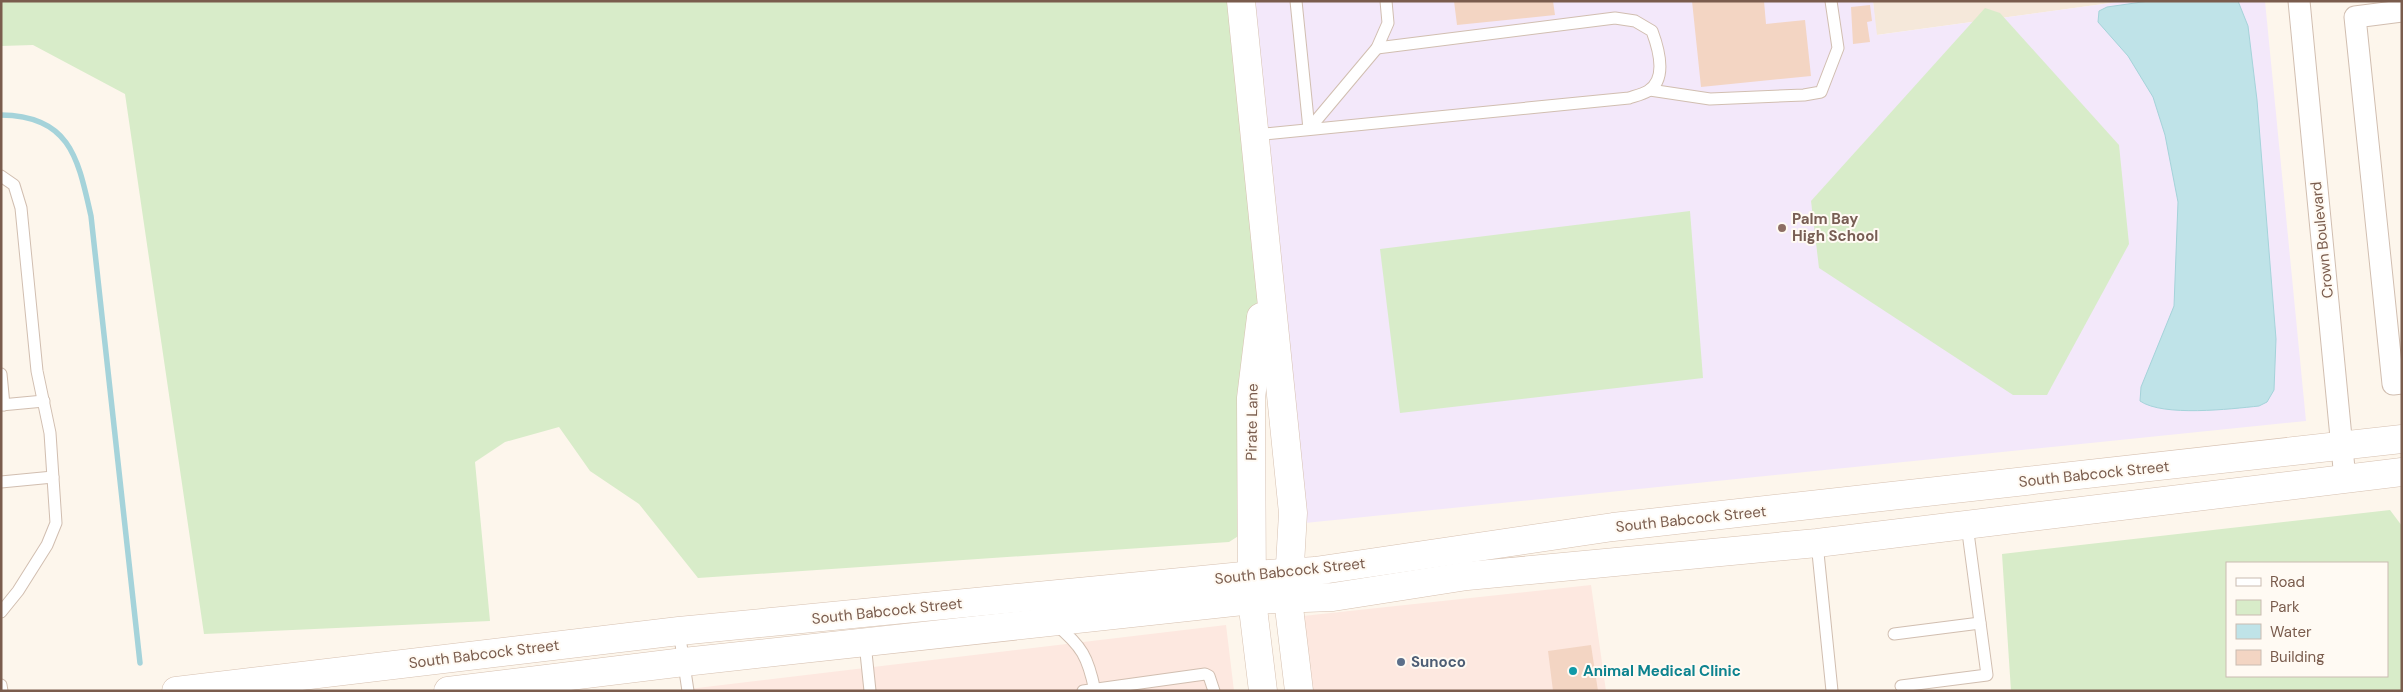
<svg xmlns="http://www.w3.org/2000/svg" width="2403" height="692" font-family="'DM Sans',sans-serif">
<rect width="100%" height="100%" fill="#fdf6ec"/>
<path fill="#f5e8da" d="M1873,1H2125L1876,35Z"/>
<g fill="#fde8e0">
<path d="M1591,585L1606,691H1313L1303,616Z"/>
<path d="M1226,625L1234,691H672Z"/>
</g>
<path fill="#f3e8fa" d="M1254,1H1873L1877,35L2125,1H2265L2306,421L1305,523Z"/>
<g fill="#d8ecc9" fill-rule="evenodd">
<path d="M1,1H1241L1267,270L1251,528L1229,542L698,578L639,504L590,471L559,427L505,442L475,462L490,621L204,634L125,94L33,45L1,46Z"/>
<path d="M1985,8L2000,13L2119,145L2129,244L2047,395H2013L1819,268L1811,201Z"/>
<path d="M1690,211L1703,378L1400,413L1380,249Z"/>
<path d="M2390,510L2402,526V691H2011L2002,554ZM2227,563H2387V676H2227Z"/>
</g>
<path fill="#bfe3e8" stroke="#a5d3da" d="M2149,1H2238L2248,26L2257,100L2276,339L2274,390L2267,402L2259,406C2231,409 2163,417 2140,401L2141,387L2174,306L2178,202L2165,135L2153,97L2128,56L2098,22L2099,11L2107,7Z"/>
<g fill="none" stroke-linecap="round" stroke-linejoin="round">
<path stroke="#a5d3da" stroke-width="5.5" d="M1,115C71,116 78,159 91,216L140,663"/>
</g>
<g fill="#f3d5c3">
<path d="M1454,1H1553L1555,15L1457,25Z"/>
<path d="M1692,1H1764L1766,24L1805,20L1811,76L1701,87Z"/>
<path d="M1870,5L1872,21L1867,22L1870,42L1853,44L1851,7Z"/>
<path d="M1591,645L1598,691H1553L1548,651Z"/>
</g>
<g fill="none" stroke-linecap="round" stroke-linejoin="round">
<g stroke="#d1beb0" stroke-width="13">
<g id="lane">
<path d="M1296,1L1309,129"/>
<path d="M1650,90L1710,99L1804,95L1821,92L1838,48L1831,1"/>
<path d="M1309,129L1377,48L1388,23L1386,1"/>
<path d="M1254,135L1629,98C1635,96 1643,94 1648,91C1668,79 1658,47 1652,31L1635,21L1615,18L1377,48"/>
<path d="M1,176L14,185L21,208L37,371L50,433L56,523L47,545L18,591L1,612"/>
<path d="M1,374L4,405"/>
<path d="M1,405L44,401"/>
<path d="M1,482L53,477"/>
<path d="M1817,543L1832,691"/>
<path d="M1055,624C1082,646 1088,657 1095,691"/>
<path d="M679,631L688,691"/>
<path d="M1894,634L1980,623"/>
<path d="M865,643L870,691"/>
<path d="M1,685L2,691"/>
<path d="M1901,686L1987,675L1967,525"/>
<path d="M1083,691L1205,674L1209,676L1214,691"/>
</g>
</g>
<g stroke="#d1beb0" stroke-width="23">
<g id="street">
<path d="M2299,1L2345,479"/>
<path d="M2402,11L2355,17L2393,384L2402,383"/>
</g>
</g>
<g stroke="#d6c0b0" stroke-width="29">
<g id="secondary">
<path d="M1241,1L1293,513L1288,599L1299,691"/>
<path d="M1261,317L1251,398L1252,600L1263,691"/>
<path d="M176,691L679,631L1253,575L1315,571L1613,527L2402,439"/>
<path d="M448,691L684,662L1252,600L1333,597L1467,576L1817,543L2402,472"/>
</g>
</g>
<use href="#lane" stroke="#fff" stroke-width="11"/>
<use href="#street" stroke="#fff" stroke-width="21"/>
<use href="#secondary" stroke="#fff" stroke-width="28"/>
</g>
<circle fill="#8d6e63" stroke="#fffaf3" stroke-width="2" cx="1782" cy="228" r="5"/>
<circle fill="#5c6f8a" stroke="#fffaf3" stroke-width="2" cx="1401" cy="662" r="5"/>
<circle fill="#0f9aa8" stroke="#fffaf3" stroke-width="2" cx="1573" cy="671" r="5"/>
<g text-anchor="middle" stroke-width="4" stroke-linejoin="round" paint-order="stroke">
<g font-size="15" font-weight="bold" fill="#785e54" stroke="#fffaf3" text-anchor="start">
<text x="1792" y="224">Palm Bay<tspan x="1792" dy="17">High School</tspan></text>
</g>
<g font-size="15" fill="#7a5c4d" stroke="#fffaf3">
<text transform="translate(2322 240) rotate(-96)" y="5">Crown Boulevard</text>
<text transform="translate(1252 422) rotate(-89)" y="5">Pirate Lane</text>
<text transform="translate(2094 474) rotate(-6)" y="5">South Babcock Street</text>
<text transform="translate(1691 519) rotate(-6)" y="5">South Babcock Street</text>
<text transform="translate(1290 571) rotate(-6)" y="5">South Babcock Street</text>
<text transform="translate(887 611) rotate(-6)" y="5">South Babcock Street</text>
<text transform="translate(484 654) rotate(-7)" y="5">South Babcock Street</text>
</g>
<g font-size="15" font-weight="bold" fill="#4e5e75" stroke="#fffaf3" text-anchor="start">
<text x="1411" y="667">Sunoco</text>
</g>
<g font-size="15" font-weight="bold" fill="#0d838f" stroke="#fffaf3" text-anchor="start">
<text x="1583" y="676">Animal Medical Clinic</text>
</g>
</g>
<rect width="2403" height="692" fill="none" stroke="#7a5c4d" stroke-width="5"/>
<rect x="2226" y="562" width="162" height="115" fill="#fffaf3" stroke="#cabbb1"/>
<rect x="2236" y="578" width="25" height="8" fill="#ffffff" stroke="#cabbb1"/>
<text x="2270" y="587" font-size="15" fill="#7a5c4d">Road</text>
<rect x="2236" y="600" width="25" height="15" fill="#d8ecc9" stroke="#cabbb1"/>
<text x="2270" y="612" font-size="15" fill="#7a5c4d">Park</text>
<rect x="2236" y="624" width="25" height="15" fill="#bfe3e8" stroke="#cabbb1"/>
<text x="2270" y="637" font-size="15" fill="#7a5c4d">Water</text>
<rect x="2236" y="650" width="25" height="15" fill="#f3d5c3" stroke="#cabbb1"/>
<text x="2270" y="662" font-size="15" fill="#7a5c4d">Building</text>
</svg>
